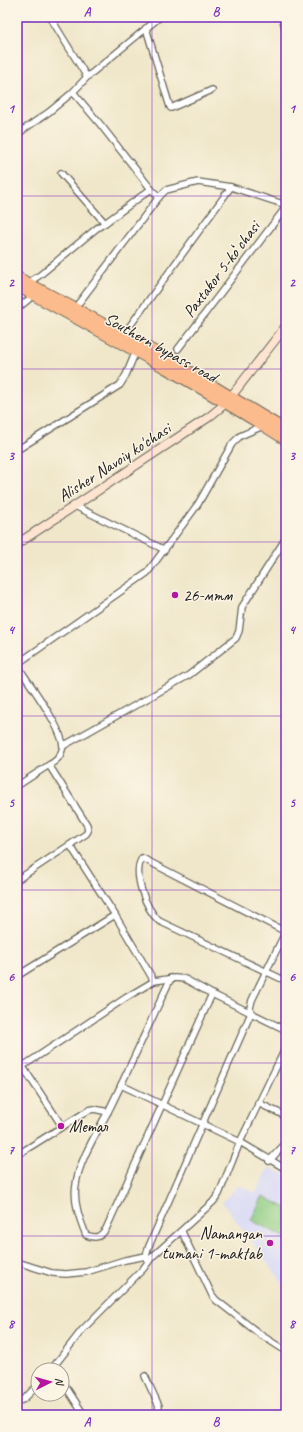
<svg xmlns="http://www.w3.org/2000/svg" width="303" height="1432" font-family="Caveat,sans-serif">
<rect width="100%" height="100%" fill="#fcf5e5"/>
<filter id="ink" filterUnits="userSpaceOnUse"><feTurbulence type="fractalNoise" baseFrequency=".025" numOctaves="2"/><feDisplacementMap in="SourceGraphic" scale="8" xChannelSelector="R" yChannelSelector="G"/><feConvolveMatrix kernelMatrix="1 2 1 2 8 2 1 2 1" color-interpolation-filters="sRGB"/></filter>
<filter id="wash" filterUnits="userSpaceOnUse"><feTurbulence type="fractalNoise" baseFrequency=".012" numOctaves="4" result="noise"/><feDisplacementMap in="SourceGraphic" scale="16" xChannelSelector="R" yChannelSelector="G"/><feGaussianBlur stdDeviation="0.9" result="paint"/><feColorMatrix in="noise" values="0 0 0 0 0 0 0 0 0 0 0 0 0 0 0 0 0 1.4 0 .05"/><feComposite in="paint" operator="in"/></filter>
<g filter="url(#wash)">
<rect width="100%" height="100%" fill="#f0e7ca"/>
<path fill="#d6d8f9" d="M268,1167L286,1175L285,1286L222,1202L239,1185L256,1193Z"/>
<path fill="#8fcd83" stroke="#567450" d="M263,1196L286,1208V1238L251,1220Z"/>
</g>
<g filter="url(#ink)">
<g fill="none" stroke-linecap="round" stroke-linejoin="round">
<g stroke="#666359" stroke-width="8">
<g id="street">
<path d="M50,17L87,77"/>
<path d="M146,28L170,107L171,108L212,90"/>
<path d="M73,92L100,124L151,189L159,197"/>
<path d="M17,126L21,132"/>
<path d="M17,134L49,112L73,92L87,77L160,17"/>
<path d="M105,223L151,189"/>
<path d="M28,283L40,275L97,228L105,223L61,173"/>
<path d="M75,308L159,197L166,190L198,182L231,187L286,205"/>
<path d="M17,309L34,295"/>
<path d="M124,334L231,187"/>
<path d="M178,349L286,207"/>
<path d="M17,450L120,385L126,375L136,351"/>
<path d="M75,506L165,550"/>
<path d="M17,664L147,573L198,504L232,444L240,436L263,426"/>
<path d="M17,665C29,683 61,726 63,746L189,675L236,638L239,631L242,607L286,538"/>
<path d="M17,786L49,765"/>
<path d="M70,845L115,915L154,981"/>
<path d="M17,880L86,834L88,831L87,825L49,765C58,760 61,756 63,746"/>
<path d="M286,932L142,858C132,874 146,909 159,921L286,981"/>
<path d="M17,976L115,915"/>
<path d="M171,978C150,1022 131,1065 110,1108C99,1129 78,1162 76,1185C73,1202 80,1220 86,1235C97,1239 100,1237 106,1229L212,994"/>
<path d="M17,1058L62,1126"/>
<path d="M17,1070L127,997L154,981L175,978L185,979L212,994L286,1030"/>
<path d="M121,1085L240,1142L286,1169"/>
<path d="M258,1103L286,1116"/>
<path d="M17,1155L89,1110L94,1109L108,1112"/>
<path d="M269,1161L286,1143"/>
<path d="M182,1232L212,1295L216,1300L261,1335L286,1351"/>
<path d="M17,1262L52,1273L66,1274L86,1272L125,1260L146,1256"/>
<path d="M148,1262L146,1256L149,1246L251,1013L250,1008L252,1000L286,931"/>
<path d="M51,1370L82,1330L143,1269L152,1257L213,1202L219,1194L240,1142L286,1047"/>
<path d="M145,1376L159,1406L157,1415"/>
<path d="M62,1381L84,1415"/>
<path d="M17,1402L24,1399L38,1385"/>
</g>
</g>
<g stroke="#666359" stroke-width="10">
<g id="secondary">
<path d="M283,17L286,27"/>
<path d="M17,544L209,417L226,403L286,326"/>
</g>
</g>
<g stroke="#666359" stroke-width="12">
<g id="highway">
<path d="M17,277L167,358L286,430"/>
<path d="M17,286C108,336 199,385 286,440"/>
</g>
</g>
<use href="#street" stroke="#fff" stroke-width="5.5"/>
<use href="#secondary" stroke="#fde4d1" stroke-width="8"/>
<use href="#highway" stroke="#fbbb8c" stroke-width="10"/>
</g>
</g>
<path fill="none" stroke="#7b2cbf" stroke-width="1" stroke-opacity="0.55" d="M152,17V1415M17,196H286M17,369H286M17,542H286M17,716H286M17,890H286M17,1063H286M17,1236H286"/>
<g fill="#b5179e" stroke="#fcf5e5" stroke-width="1.5">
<circle cx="175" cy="595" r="4"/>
<circle cx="61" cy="1126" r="4"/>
<circle cx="270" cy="1243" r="4"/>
</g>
<g text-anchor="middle" stroke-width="3" stroke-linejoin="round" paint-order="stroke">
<g font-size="17" fill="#1c1c1c" stroke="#fcf5e5">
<text transform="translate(221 269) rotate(-53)" y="6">Paxtakor 5-koʻchasi</text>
<text transform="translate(161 347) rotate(29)" y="6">Southern bypass road</text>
<text transform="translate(114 462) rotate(-33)" y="6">Alisher Navoiy ko'chasi</text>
</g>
<g font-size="17" fill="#1c1c1c" stroke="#fcf5e5" text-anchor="start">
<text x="183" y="601">26-мтм</text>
<text x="69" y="1132">Метал</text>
<text x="262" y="1239" text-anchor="end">Namangan<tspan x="262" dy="20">tumani 1-maktab</tspan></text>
</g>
</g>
<rect width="303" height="1432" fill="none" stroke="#fcf5e5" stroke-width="44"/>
<g transform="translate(50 1382) rotate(84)"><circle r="19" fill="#fcf5e5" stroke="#a29e95"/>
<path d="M0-3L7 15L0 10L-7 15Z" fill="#b5179e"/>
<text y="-6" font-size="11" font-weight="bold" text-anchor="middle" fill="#1c1c1c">N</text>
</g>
<rect x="22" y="22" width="259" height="1388" fill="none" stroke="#7b2cbf" stroke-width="1.5"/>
<g font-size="13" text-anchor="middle" font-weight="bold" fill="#7b2cbf">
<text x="87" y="16">A</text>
<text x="216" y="16">B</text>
<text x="11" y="113">1</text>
<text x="292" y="113">1</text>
<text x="11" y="287">2</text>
<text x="292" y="287">2</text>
<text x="11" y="460">3</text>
<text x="292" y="460">3</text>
<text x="11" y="634">4</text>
<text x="292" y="634">4</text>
<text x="11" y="807">5</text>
<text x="292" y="807">5</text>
<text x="11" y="981">6</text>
<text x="292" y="981">6</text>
<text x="11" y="1154">7</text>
<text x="292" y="1154">7</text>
<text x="11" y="1328">8</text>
<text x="292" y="1328">8</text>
<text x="87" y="1426">A</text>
<text x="216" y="1426">B</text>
</g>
</svg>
